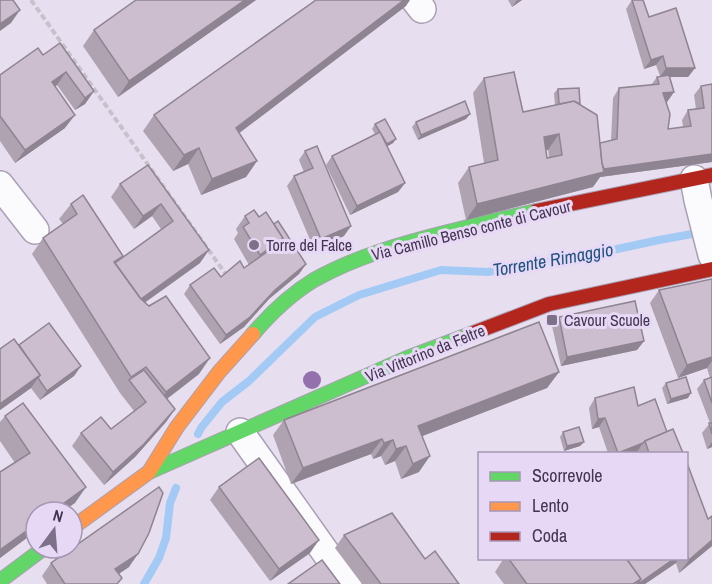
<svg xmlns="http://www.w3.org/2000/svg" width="712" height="584" font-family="'Archivo Narrow',sans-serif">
<rect width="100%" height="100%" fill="#e7dfef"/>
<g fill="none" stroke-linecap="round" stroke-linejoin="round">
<g stroke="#a3c9f5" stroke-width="8">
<path d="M198,434L201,428L222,402L249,381L315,317L359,295L441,270L488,272L608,251L659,240L703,232"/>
<path d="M144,584L159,558L166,538L170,503L176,488"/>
</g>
<g stroke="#aaa0b4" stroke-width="30">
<g id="street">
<path d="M415,0L422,9"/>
<path d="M694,179L698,200L712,255"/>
<path d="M0,185L35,230"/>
<path d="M240,432L348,584"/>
</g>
</g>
<g stroke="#aaa0b4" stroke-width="16">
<g id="fast">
<path d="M253,334C270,314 291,294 314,280C357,256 404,243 452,231C480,224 508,217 536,211"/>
<path d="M149,472L407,358L468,335"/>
<path d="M0,581L44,548"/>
</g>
</g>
<g stroke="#aaa0b4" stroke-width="16">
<path id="slow" d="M72,528L149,472L177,427L219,372L253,334"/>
</g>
<g stroke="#aaa0b4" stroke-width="16">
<g id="jam">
<path d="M536,211L712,175"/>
<path d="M468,335L549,304L712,269"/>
</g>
</g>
<path stroke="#c6c1cb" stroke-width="4" stroke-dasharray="6 3" stroke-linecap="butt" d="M31,0L227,276"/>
<use href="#street" stroke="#fbfafd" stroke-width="27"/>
<use href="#fast" stroke="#63d668" stroke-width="14"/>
<use href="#slow" stroke="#ff974d" stroke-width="14"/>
<use href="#jam" stroke="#b3261e" stroke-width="14"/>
</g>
<circle fill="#9470ac" cx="312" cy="380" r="9"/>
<g fill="#afa3b2" fill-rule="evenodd">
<path d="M256,0L118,97L83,46L94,30Z"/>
<path d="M508,0H522L512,7Z"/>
<path d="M632,0L695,68L688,77H670L674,92L667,102H666L668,129L683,127L682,120L688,110L696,109L694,95L701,86L712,162L600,177L593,187L466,220L458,183L469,167L484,163L473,93L484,78L523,112L555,105L554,93L558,89L580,104L600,143L611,140L613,98L619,88L651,85L657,77L660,76L656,65L644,69L626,9ZM546,150H548L549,157L547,158Z"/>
<path d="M406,6L239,133L257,161L246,177L201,195L188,164L173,171L143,131L154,115Z"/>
<path d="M43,55L94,91L85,104L75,110L57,85L55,87L65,128L15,163L0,141V75Z"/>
<path d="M470,114L466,119L418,140L412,127L416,122Z"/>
<path d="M375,124L396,139L393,143L387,146L405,183L398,192L350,215L326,165L332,156L375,134L372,129Z"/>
<path d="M305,151L344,236L314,249L287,186L294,176L304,172L299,160Z"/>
<path d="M148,165L200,263L145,302L199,374L167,399L175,409L166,422L135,457L104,485L72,446L81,433L111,429L134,411L120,393L32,254L43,238L63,224L59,219L71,204L121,259L161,229L152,216L134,229L111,197L120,184Z"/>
<path d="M245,216L259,217L274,224L306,264L299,274L269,299L244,327L220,344L184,294L190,285L221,277L244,268L249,265L234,239L238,233L236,229Z"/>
<path d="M712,279V447L707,449L702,433L710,423L697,389L704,380L710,378L707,368L678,378L650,303L659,290Z"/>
<path d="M559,317L644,341L637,350L561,366L552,326Z"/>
<path d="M19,345L81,366L74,376L40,400L31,388L0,410V349Z"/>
<path d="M559,372L547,388L422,436L419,472L401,479L395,461L385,465L381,456L373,459L371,454L291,484L273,435L284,420Z"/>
<path d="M666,383L688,398L667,404L662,388Z"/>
<path d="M595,398L638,406L667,432L683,453H636L637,452L634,453H608L599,427L592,429L589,408Z"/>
<path d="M5,416L75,503L36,512V531L0,558L15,463L0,441V422Z"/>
<path d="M563,432L584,442L580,446L564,451L560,437Z"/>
<path d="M687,463L708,519L712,516V546L679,573L676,563L645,584H504L495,572L504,558H687Z"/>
<path d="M219,487L310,553L270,581L210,500Z"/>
<path d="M344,535L425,559L459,584H362L335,548Z"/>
<path d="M51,563L129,567L119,574L117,584H47L42,576Z"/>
</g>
<g fill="#8f8491">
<path d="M245,0H256L118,97L129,81Z"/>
<path d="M404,0H410L406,6L225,144L236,128Z"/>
<path d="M517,0H522L512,7Z"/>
<path d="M20,10L11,23L0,31V24Z"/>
<path d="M663,56L656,65L644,69L651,60Z"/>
<path d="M666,68H695L688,77H660Z"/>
<path d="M66,72L57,85L43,95L52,82Z"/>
<path d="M94,91L85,104L75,110L85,98Z"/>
<path d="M674,92L667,102L657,103L663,93Z"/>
<path d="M470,114L466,119L418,140L421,135Z"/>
<path d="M75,115L65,128L15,163L25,150Z"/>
<path d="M559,134L548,150L533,152L544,137Z"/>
<path d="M396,139L393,143L383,149L387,144Z"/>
<path d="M199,148L188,164L173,171L184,155Z"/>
<path d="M712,154V162L600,177L593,187L466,220L477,204L597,170Z"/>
<path d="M257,161L246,177L201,195L212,179Z"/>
<path d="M405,183L398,192L350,215L357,206Z"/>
<path d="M161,204L152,216L134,229L143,216Z"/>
<path d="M351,226L344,236L314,249L321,239Z"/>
<path d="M209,250L200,263L129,314L138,301Z"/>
<path d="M306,264L299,274L269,299L244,327L220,344L226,335L275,290Z"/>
<path d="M644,341L637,350L561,366L567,357Z"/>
<path d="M712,357V361L707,368L678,378L687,365Z"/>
<path d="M210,358L199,374L155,408L166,392Z"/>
<path d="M81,366L74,376L40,400L47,391Z"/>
<path d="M559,372L547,388L407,442L418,426Z"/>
<path d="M40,375L31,388L0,410V404Z"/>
<path d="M691,393L688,398L667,404L671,399Z"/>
<path d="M175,409L166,422L135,457L104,485L113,472Z"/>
<path d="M605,418L599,427L592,429L598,419Z"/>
<path d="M382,439L371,454L291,484L303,468Z"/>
<path d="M393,440L381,456L373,459L384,443Z"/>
<path d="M584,442L580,446L564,451L567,446Z"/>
<path d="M712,442V447L707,449Z"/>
<path d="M643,443L637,452L634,453H618Z"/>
<path d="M406,446L395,461L385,465L396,449Z"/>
<path d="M430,456L419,472L401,479L413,464Z"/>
<path d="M86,487L75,503L62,512H52Z"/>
<path d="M36,524V531L0,558V550Z"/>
<path d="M319,540L310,553L270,581L279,569Z"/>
<path d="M712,540V546L679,573L689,560Z"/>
<path d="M138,554L129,567L106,582L115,569Z"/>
<path d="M675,558H679L676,563L645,584H638Z"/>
</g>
<g fill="#ccbdcf" stroke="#8f8491" stroke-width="1.5" fill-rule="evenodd">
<path d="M0,0H13L20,10L0,24Z"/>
<path d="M136,0H245L129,81L94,30Z"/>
<path d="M316,0H404L236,128L257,161L212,179L199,148L184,155L154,115Z"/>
<path d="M632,0H643L649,17L676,8L695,68H666L663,56L651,60Z"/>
<path d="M60,43L94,91L85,98L66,72L52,82L75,115L25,150L0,116V75L38,48L43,55Z"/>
<path d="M514,72L523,112L574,101L597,115L602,163L604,172L477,204L469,167L498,160L484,78ZM559,134L562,155L547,158L544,137Z"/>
<path d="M669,75L674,92L663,93L670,114L668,129L691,126L688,110L704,108L701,86L712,84V154L604,169L602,163L600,143L617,139L619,88L659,84L657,77Z"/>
<path d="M579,88L580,104L574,101L559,104L558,89Z"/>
<path d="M465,101L470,114L421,135L416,122Z"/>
<path d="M385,119L396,139L387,144L375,124Z"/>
<path d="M380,132L405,183L357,206L332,156Z"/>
<path d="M317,146L351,226L321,239L294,176L313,168L305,151Z"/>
<path d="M148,165L209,250L141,299L115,263L173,221L161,204L143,216L120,184Z"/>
<path d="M83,195L123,256L114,262L140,298L149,306L166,296L210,358L166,392L146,367L131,377L43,238L77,214L71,204Z"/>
<path d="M254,210L259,217L266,212L283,238L260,255L243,227L249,223L245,216Z"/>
<path d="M278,221L306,264L275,290L250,317L226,335L190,285L214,268L221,277L240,261L244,268L281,242L283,238L274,224Z"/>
<path d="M712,279V357L687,365L659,290Z"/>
<path d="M635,301L644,341L567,357L559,317Z"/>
<path d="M539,322L559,372L418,426L430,456L413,464L406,446L396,449L393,440L384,443L382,439L303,468L284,420Z"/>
<path d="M49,323L81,366L47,391L38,378L40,375L19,345Z"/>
<path d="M14,339L40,375L0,404V349Z"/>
<path d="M144,370L175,409L144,444L113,472L81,433L101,417L111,429L146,402L129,380Z"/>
<path d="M686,377L691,393L671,399L666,383Z"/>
<path d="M712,377V403L704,380Z"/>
<path d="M634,387L638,406L655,399L667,432L645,441L643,443L618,453L605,418L598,419L595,398Z"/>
<path d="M23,403L86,487L52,512H36V524L0,550V472L30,453L5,416Z"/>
<path d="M709,423H712V434Z"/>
<path d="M579,427L584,442L567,446L563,432Z"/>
<path d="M673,429L683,453H649L645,441Z"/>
<path d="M259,458L319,540L279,569L219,487Z"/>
<path d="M687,463L708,519L712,516V540L689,560L687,555Z"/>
<path d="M159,487L163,493L149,533L138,554L115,569L122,578L117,584H65L51,563Z"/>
<path d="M392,513L425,559L435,551L459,584H381L344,535Z"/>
<path d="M508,558H626L641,579L633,584H527Z"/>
<path d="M626,558H675L638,584H637L641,579Z"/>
<path d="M322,560L340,584H288Z"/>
</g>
<g fill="#7d7089" stroke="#e7d8f6" stroke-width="2">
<circle cx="254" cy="245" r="6"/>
<rect x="546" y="314" width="12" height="12" rx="3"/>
</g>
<g text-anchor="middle" stroke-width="6" stroke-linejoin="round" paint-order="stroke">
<g font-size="16" fill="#443552" stroke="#e7d8f6">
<text transform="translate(471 230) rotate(-14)" y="6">Via Camillo Benso conte di Cavour</text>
<text transform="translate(425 353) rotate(-22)" y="6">Via Vittorino da Feltre</text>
</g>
<g font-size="16" fill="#443552" stroke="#e7d8f6" text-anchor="start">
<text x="266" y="251">Torre del Falce</text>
<text x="564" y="326">Cavour Scuole</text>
</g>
<g font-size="18" font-style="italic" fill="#205480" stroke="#e7d8f6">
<text transform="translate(553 260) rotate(-10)" y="6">Torrente Rimaggio</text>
</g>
</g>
<rect x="478" y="452" width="210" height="108" fill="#e7d8f6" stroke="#a697b4" stroke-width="1.5"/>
<rect x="490" y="472" width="30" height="9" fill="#63d668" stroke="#a697b4" stroke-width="1.5"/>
<text x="532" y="482" font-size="18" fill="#443552">Scorrevole</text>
<rect x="490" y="502" width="30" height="9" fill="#ff974d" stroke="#a697b4" stroke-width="1.5"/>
<text x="532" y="512" font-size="18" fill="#443552">Lento</text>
<rect x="490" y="532" width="30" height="9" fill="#b3261e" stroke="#a697b4" stroke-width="1.5"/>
<text x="532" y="542" font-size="18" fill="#443552">Coda</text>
<g transform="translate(54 530) rotate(16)"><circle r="28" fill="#e7d8f6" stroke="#a697b4" stroke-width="1.5"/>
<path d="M0-4.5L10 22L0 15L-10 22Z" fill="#7d7089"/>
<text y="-9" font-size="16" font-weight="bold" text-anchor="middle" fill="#443552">N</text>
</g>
</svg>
